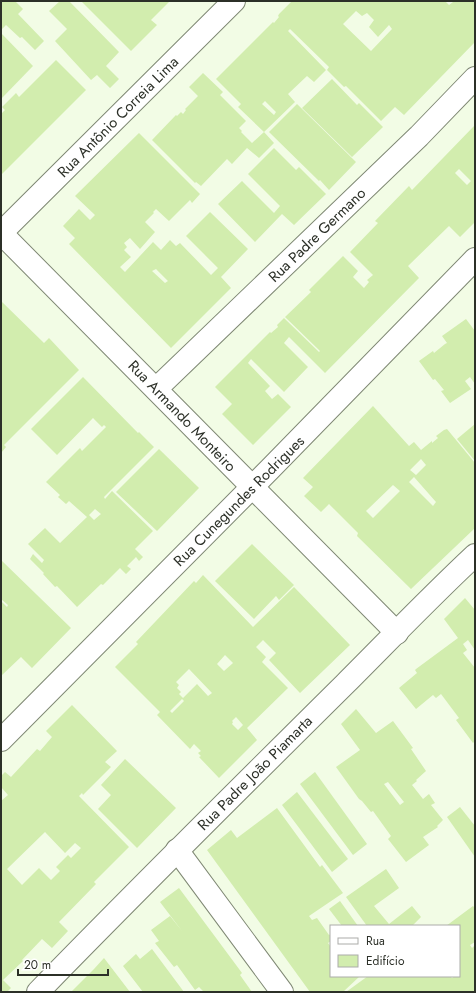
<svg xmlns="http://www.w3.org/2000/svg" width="476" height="993" font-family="Jost,sans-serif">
<rect width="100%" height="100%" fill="#f2fce5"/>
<g fill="#d2edae" fill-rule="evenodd">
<path d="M3,1H15L23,9L18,14L44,41L35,50L22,37L20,38L6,25L1,30V3Z"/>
<path d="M60,1H69L119,52L106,66L119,79L110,88L97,75L91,80L55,41L67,29L49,11Z"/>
<path d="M81,1H170L151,20L157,25L131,51Z"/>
<path d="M292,1H376L377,2L378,1H445L449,5L453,2L452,1H475V42L404,115L395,107L381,121L346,86L344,87L327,70L329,67L290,29L288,31L326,70L314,82L307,76L288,94L295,102L264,132L238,107L241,104L216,79L273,22L274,23L279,17L278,16L279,14ZM356,11L362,16L367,13L374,20L369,27L378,37L389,25L392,29L371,51L343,24ZM265,101L276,112L274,115L262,104Z"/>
<path d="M1,33L33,66L1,99Z"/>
<path d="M56,60L86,90L2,174L1,172V114L5,110L2,107L16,93L19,97Z"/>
<path d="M203,73L223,92L220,95L246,121L239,128L242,131L241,132L252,143L264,132L274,143L259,158L247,148L232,164L227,159L201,186L196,182L195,183L152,140L176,115L177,116L181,112L183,114L186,110L185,109L198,96L189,87Z"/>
<path d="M332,79L357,105L359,103L383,127L352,157L302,108Z"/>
<path d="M297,104L356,162L329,190L320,180L319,181L269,132Z"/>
<path d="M475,125V222L460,237L449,226L408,266L419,278L325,373L289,337L284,343L308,367L284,392L251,359L248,363L270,386L265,391L272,399L278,394L291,407L253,445L222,414L232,404L215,387L270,332L271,333L278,327L277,325L284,318L319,352L320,351L285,317L311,292L309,290L343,256L358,271L353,277L364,288L369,282L367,280L373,275L350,252L378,223L375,221L409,186L412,190ZM459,169L471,181L467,185L455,173Z"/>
<path d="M139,133L200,194L192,203L190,200L169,221L156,209L153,212L154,213L145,222L155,232L140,249L130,238L124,243L127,247L124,250L131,257L120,267L125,272L153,242L161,250L170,240L176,246L180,243L211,275L218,268L186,236L210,212L248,249L221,277L231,288L171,348L69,244L75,238L63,226L79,209L90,220L95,215L75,196ZM156,269L168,281L165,283L152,271Z"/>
<path d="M274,148L296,170L299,167L326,194L294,225L282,214L255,242L218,204L242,181L274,213L280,206L248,174Z"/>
<path d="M1,301L44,343L49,338L79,370L4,445L6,447L1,453Z"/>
<path d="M466,319L475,331V384L470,377L465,381L471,389L450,403L441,391L444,390L435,379L433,380L419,361L433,351L434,353L445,344L447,343L442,336Z"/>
<path d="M83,377L138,433L139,432L154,447L104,497L105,499L112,491L153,531L135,549L143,557L139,561L136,557L127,566L131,569L126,574L120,568L103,585L101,584L77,607L57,586L55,587L43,574L44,573L30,559L33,554L42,563L44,560L28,544L45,528L60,543L87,517L69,501L66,504L58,497L60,495L46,482L80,448L82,451L106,427L104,425L102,427L93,418L57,455L31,429ZM95,509L101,514L94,520L89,515Z"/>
<path d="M373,406L409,446L414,442L421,450L432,441V443L438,438L436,436L444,430L447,429L475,463V528L411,589L357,536L358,533L329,504L321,512L304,496L313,487L303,478ZM421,459L426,465L416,475L410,470ZM414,477L436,502L433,506L409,482ZM393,485L400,491L373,518L366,511Z"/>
<path d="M475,424V461L457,439Z"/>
<path d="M159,449L199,488L157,531L116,492Z"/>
<path d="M252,544L294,585L279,600L276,596L254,619L215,581Z"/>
<path d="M1,560L71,628L32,668L21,657L1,676V601L7,607L8,605L1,599Z"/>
<path d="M203,575L253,627L294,587L350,645L300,693L269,660L276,653L263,640L256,647L266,657L262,662L288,688L247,728L257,740L219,778L199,757L201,756L198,753L201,751L194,744L190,749L157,715L160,712L115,667L138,644L136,642L194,581L196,583ZM225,655L233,663L224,671L217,664ZM189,669L212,693L208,696L197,684L183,698L179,694L181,692L177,688L179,685L176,682ZM182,699L184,701L172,713L170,711ZM236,717L243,725L238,730L232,724L233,722L232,721Z"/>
<path d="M465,598L475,610V650L468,640L463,644L467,650L463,653L475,668V741L473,743L456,720L459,718L441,694L436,698L433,695L416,709L399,688L417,673L415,670L416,669L458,638L444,619Z"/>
<path d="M72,705L117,751L105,762L111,767L83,795L82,793L79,796L129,847L94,882L96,884L59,922L68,931L52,948L42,939L22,960L23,961L3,980L11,988L7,992H1V801L8,795L1,787V776L5,772L11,777L37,749L40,751L52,737L46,731ZM45,832L65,853L75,843L81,848L71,858L68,855L56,867L60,871L51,880L39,868L22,885L7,869Z"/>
<path d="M356,709L376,733L393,721L413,748L411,749L426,771L416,780L417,781L412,785L423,799L429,794L435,803L431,805L443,820L437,826L438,827L423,837L429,845L406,862L388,839L391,836L373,811L371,812L362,801L359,799L336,767L360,750L341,724ZM388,782L404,802L400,805L384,784Z"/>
<path d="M125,759L176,808L137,848L98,809L111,795L101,785Z"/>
<path d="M315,772L367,844L353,855L300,784Z"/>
<path d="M297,792L348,859L332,872L282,805Z"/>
<path d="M460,807L475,826V857L447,817Z"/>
<path d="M277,808L320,867L322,865L343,893L309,916L312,920L317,918L329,935L331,934V941L328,943L331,947V976H360L343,992H310L207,850L231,830L237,838Z"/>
<path d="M386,869L399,888L374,906L389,924L412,906L421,917L412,926H367L346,897Z"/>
<path d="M179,888L242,973L240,975L252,992H204L199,987L195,990L177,965L174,967L155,943L159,941L151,930L170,916L182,931L160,902Z"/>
<path d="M340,901L358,926H342L329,909Z"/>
<path d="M473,906L475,908V942L470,945L472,948L475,945V992H346L368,976H450L452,978L455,976H459V926H446Z"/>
<path d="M152,949L184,992H143L123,966L136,954L140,959Z"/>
<path d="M104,958L130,992H71L94,969Z"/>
</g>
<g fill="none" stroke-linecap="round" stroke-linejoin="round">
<g stroke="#7f8874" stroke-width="24">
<g id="street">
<path d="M1,233L397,633"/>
<path d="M1,233L234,1"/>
<path d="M156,389L419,136L475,78"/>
<path d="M1,740L270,469L475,259"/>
<path d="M177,850L282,992"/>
<path d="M38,992C139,888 242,786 345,684C388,641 430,597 475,555"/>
</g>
</g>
<use href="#street" stroke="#fff" stroke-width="22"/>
</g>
<g text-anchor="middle" stroke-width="3" stroke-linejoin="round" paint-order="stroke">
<g font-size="15" fill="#2c3028" stroke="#fff">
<text transform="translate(118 117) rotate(-45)" y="5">Rua Antônio Correia Lima</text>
<text transform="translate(317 235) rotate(-44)" y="5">Rua Padre Germano</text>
<text transform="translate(182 416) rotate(46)" y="5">Rua Armando Monteiro</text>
<text transform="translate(239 501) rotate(-45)" y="5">Rua Cunegundes Rodrigues</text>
<text transform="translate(255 773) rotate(-45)" y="5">Rua Padre João Piamarta</text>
</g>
</g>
<rect width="476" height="993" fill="none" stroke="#2c3028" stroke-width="4"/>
<rect x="330" y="925" width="130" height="52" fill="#ffffff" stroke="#abaca9"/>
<rect x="338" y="938" width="20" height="6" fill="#ffffff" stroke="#abaca9"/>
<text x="366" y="945" font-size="12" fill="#2c3028">Rua</text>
<rect x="338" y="955" width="20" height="12" fill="#d2edae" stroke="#abaca9"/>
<text x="366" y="965" font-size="12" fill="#2c3028">Edifício</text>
<path d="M18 969v6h90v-6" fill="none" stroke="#2c3028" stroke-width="2"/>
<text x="24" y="969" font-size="12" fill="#2c3028" stroke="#ffffff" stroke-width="3" paint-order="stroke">20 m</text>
</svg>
